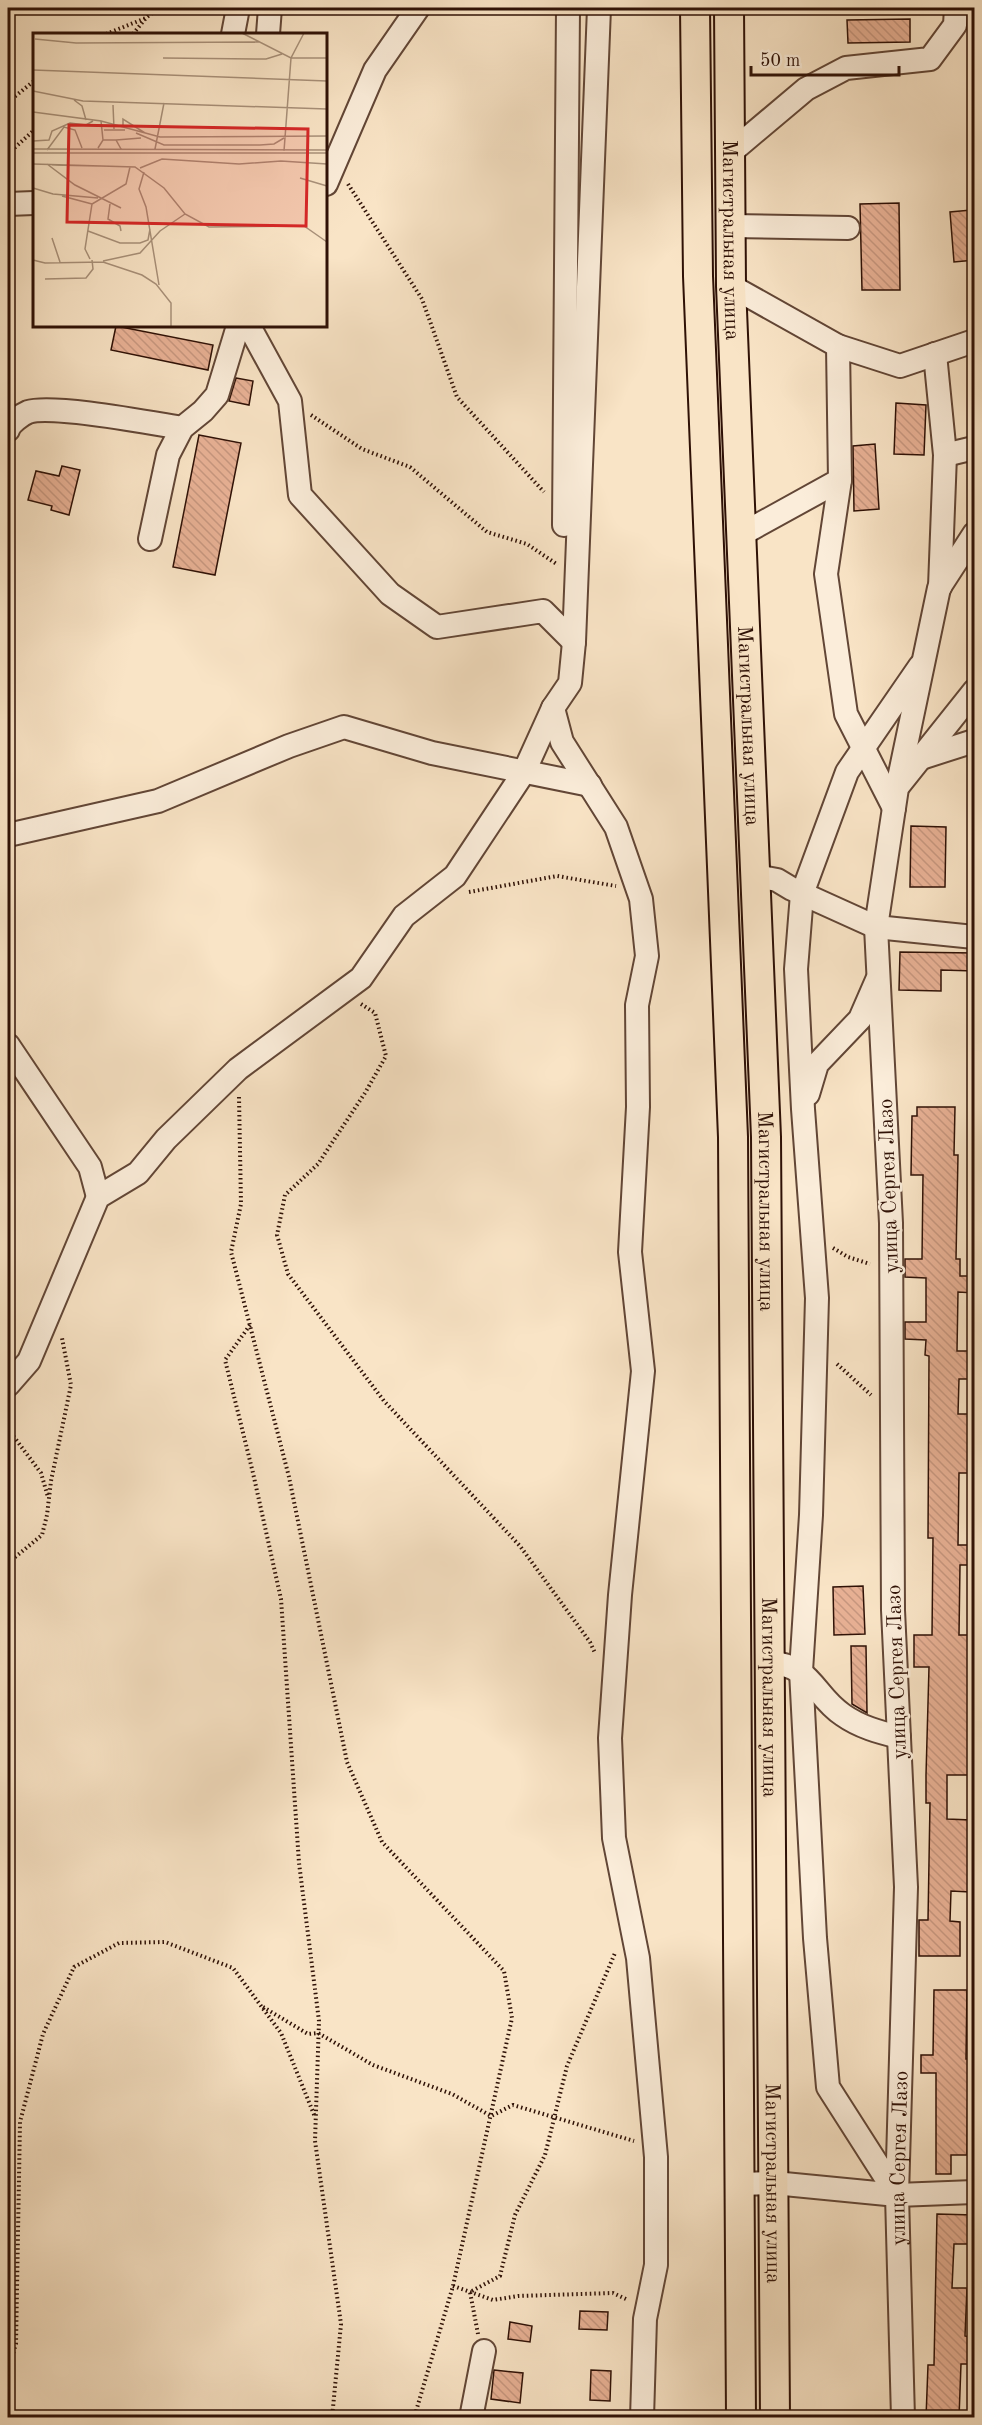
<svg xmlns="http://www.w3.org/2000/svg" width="982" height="2425" font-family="'Old Standard TT',serif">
<defs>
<pattern id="building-back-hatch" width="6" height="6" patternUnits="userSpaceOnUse" patternTransform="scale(1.5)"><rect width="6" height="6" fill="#e8b195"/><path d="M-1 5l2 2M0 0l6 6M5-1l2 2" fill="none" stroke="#c7977f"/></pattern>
</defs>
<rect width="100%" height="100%" fill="#f9e4c6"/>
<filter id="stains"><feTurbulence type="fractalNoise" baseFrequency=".00333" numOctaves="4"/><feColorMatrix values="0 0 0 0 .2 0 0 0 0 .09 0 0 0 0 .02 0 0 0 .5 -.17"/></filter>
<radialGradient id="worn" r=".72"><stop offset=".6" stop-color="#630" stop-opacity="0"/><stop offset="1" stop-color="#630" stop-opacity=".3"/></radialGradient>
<g fill="url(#building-back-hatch)" stroke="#2f1106" stroke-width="1.5">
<path d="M910,19V42L848,43L847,20Z"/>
<path d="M899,203L900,290H862L860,204Z"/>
<path d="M971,210L975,260L954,262L950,212Z"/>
<path d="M116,326L213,345L208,370L111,350Z"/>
<path d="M236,378L253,381L249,405L229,401Z"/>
<path d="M896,403L926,405L924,455L894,454Z"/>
<path d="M199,435L241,443L215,575L173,567Z"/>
<path d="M875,444L879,509L854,511L853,446Z"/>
<path d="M62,466L80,470L69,515L51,510L52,506L28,500L36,471L59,476Z"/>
<path d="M911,826L946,827L945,887H910Z"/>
<path d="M900,952L975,953V971L941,970V991L899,990Z"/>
<path d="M917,1107H955L954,1155H958L956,1259H960V1276H975V1293L958,1292L957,1351H975V1379H959L958,1414H975V1473H959L958,1545H975V1565H960L959,1635H973L970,1757H972V1775H947V1819L971,1820L970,1892L951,1891L950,1921L960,1922V1956H919V1920H928L930,1803H926V1775L929,1667H914V1635H932L933,1538H928L929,1356L925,1355L926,1340L905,1339V1322H926V1278L905,1277V1259H922L923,1175H911L912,1116H917Z"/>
<path d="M863,1586L865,1634L834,1635L833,1587Z"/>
<path d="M851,1646H866L867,1713L852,1704Z"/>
<path d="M934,1990H967L966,2059H975V2075H968L967,2155H951V2174H936V2073H921V2055H933Z"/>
<path d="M937,2214L973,2215L972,2244H954L952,2288H967L965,2336L969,2337L968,2364H961L959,2418H926L928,2365H934Z"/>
<path d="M580,2311L608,2312L607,2330L579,2329Z"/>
<path d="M510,2322L532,2326L530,2342L508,2339Z"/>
<path d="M494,2370L523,2373L520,2403L491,2399Z"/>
<path d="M591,2370L611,2371L610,2401L590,2400Z"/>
</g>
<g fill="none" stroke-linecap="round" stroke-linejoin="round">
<g stroke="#624636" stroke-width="26">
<g id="minor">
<path d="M233,34L238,8"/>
<path d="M268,34L270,8"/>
<path d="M730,153L806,89L846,68L930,59L955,25L956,8"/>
<path d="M326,184L375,70L418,8"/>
<path d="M8,204L34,203"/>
<path d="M731,226L848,228"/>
<path d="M731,286L838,346L840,480L742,534"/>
<path d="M249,326L290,401L300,495L390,594L437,627L543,611L574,642"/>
<path d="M838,346L900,366L974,341"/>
<path d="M935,354L945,455L940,587"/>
<path d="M8,430C10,423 21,415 28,412C52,404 151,423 182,428"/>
<path d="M945,455L974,448"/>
<path d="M840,480L826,574L846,714L894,808"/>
<path d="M564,525L568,8"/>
<path d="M150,539L168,455L182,428L203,411L217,395L238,326"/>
<path d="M553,708L562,742L616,827L641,899L647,956L637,1005L638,1107L630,1252L643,1371L620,1595L610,1738L614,1838L638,1958L656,2157V2265L645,2319L642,2418"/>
<path d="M921,758L974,741"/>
<path d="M900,784L974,691"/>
<path d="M8,835L158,801L289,746L344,727L432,753L590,785"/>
<path d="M756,876L777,880L792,889L876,927L974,937"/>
<path d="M8,1045L90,1167L98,1197"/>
<path d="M808,1094L817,1064L860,1019L877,980"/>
<path d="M8,1385L29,1361L98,1197L138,1173L166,1139L238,1069L361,978L404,916L455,876L524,772L553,708L570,683L574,642L599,8"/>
<path d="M771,1663C812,1665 814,1696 843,1715C860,1727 879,1732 899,1737"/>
<path d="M741,2184L774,2183L897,2195L974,2192"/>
<path d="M897,2195L828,2087L815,1938L801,1671L811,1515L817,1298L803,1109L796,969L802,894L847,772L920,666"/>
<path d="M471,2418L484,2351"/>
<path id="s1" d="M903,2418L897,2195L906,1887L893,1610L891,1223L876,927L897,788L939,588L974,534"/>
</g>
</g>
<g stroke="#2f1106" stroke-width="32">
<g id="major">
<path d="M695,8L698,276L733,1137L741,2418"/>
<path id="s2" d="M729,8L731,286L766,1137L775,2418"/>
</g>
</g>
<g stroke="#2f1106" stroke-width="4" stroke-dasharray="1.5 3" stroke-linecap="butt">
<path d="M106,34L146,18L158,8"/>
<path d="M133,34L146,18"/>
<path d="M8,102L34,81"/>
<path d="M8,154L34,130"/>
<path d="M348,184L422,299L457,397L544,492"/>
<path d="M311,415L362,449L410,467L487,532L527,544L558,565"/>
<path d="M469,892L557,876L616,886"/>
<path d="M361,1004L375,1013L386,1056L365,1093L318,1164L285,1195L277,1235L288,1274L384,1401L520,1546L590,1642L595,1653"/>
<path d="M239,1097L241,1204L231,1252L289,1477L347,1762L382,1842L504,1971L512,2018L453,2286L414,2418"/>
<path d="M833,1248L848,1257L870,1264"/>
<path d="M250,1325L225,1360L253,1473L281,1599L299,1863L319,2021L315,2141L341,2324L332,2418"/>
<path d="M837,1364L871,1395"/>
<path d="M8,1429L41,1473L48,1497"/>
<path d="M8,1563L42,1535L47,1515L51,1481L71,1385L62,1338"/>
<path d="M263,2007L308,2034L318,2033L373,2065L452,2094L491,2116L513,2105L634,2141"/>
<path d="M453,2286L493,2300L518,2296L613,2293L628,2300"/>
<path d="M478,2334L470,2292L500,2276L515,2215L545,2155L567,2066L615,1953"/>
<path d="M8,2370L16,2344L20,2122L43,2034L74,1967L119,1943L165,1942L233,1968L281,2033L315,2117"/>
</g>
<use href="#minor" stroke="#fbedda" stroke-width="22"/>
<use href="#major" stroke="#f9e4c6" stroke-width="28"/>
</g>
<g text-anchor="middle" stroke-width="5" stroke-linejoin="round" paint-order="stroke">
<g font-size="21" fill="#2f1106" stroke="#fbedda">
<text dy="7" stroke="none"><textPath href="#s2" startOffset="232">Магистральная улица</textPath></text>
<text dy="7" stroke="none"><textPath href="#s2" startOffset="718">Магистральная улица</textPath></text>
<text transform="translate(888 1186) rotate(-92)" y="7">улица Сергея Лазо</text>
<text dy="7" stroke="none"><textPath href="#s2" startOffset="1204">Магистральная улица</textPath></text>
<text transform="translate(896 1672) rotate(-92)" y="7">улица Сергея Лазо</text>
<text dy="7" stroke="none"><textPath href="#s2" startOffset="1690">Магистральная улица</textPath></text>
<text dy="7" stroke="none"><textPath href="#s1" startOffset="260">улица Сергея Лазо</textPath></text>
<text dy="7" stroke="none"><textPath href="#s2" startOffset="2176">Магистральная улица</textPath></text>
</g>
</g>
<g transform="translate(33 33)">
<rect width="294" height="294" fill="#f9e4c6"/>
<path fill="none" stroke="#a89079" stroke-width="1.5" d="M209,0L258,25H294M2,6L43,10L227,9M130,25L233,26L249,21M0,37L294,48M0,58L50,68L294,76M41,67L49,73L53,87M80,72L81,96M0,79L68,88L70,107M68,88L127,104L294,103M90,94V86L112,100M71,97H92M103,100L131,112H227L241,111L251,105M83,107L108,105M0,108L16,107L19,98L37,90L53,92L60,88M65,115L70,107H83L88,116M0,116L294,117M122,116L131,70M14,117L31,94L42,97L49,115M251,118L258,25L271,0M0,120H294M0,131L102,134L131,155L152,181L176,194L271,193L294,209M14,131L42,152L88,175M19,132L66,133M107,135L129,126L206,131L248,128L294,131M111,139L106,156L113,174L126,252M267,145L294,153M0,155L20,161L65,165M29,163L59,171M77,171L75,186L87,193L88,198M55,198L87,210H107L115,207L117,196M19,205L27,229M57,226L52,216L59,171L93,151L97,134M0,227L12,230L70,229L109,242L123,251L138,270V294M70,228L107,220L127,198L152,181M12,246L53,245L60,236L59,227"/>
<path fill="#d62828" fill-opacity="0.15" stroke="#d62828" stroke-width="3" d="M36,92L275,96L273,193L34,189Z"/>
<rect width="294" height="294" fill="none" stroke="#2f1106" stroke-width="3"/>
</g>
<rect width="982" height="2425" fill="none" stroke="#f9e4c6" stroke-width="30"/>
<rect x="9" y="9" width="964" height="2407" fill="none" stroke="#2f1106" stroke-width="3"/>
<rect x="15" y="15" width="952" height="2395" fill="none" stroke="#2f1106" stroke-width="1.5"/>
<path d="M751 66v9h148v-9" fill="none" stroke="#2f1106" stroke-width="3"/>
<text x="760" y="66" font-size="18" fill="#2f1106" stroke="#fbedda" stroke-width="4.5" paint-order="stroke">50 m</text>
<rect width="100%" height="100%" filter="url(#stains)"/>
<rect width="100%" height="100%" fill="url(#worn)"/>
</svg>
